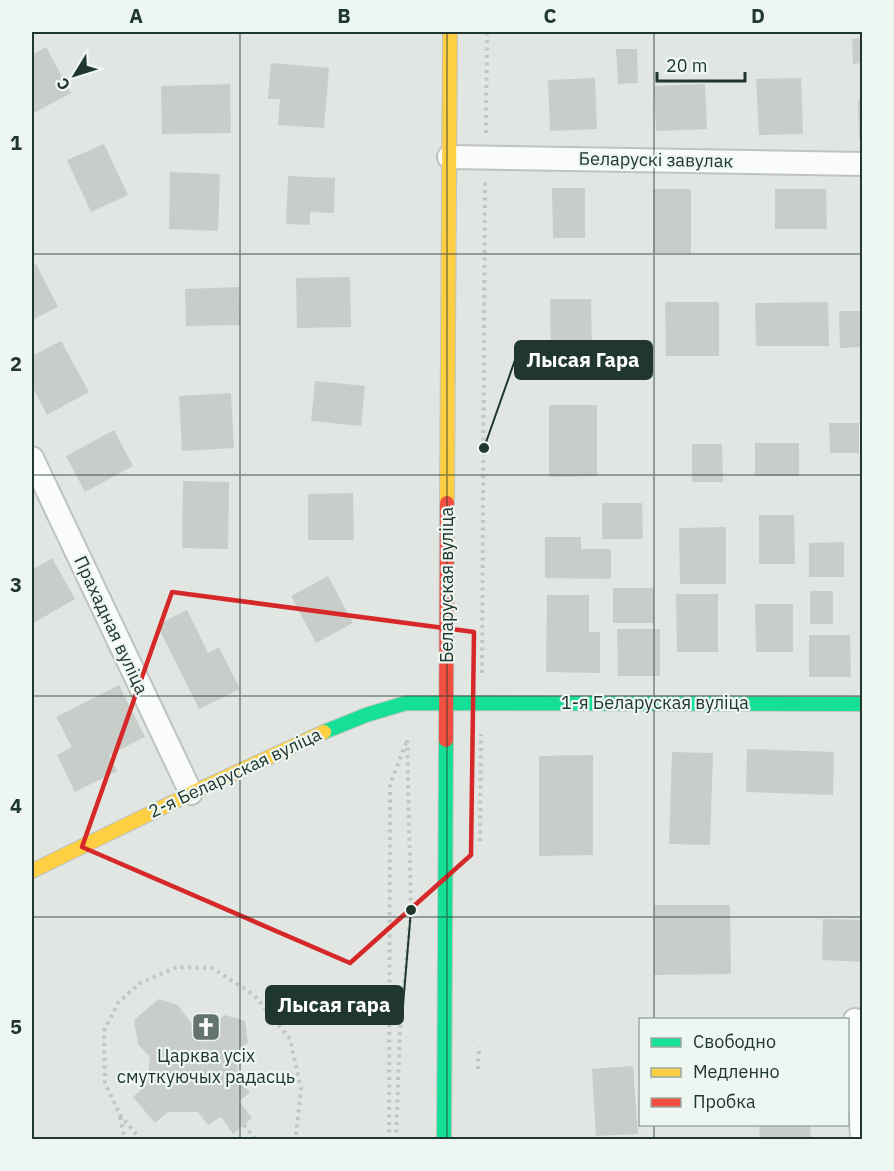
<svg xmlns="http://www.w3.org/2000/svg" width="894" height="1171" font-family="'IBM Plex Sans',sans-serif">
<rect width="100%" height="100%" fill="#e1e6e3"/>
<g fill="#c8cdca">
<path d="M862,38V63L853,64L852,39Z"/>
<path d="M46,47L71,93L32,114V55Z"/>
<path d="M616,49H637L638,83L618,84Z"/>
<path d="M271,63L329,68L324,128L278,125L280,99H268Z"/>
<path d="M595,78L597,129L550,131L548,80Z"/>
<path d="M801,78L803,134L759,135L756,79Z"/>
<path d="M230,84L231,133L162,134L161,86Z"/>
<path d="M705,84L707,129L656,131L654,86Z"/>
<path d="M858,100H862V140H859Z"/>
<path d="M104,144L128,195L91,212L67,160Z"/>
<path d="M170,172L220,174L218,231L169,229Z"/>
<path d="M288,176L335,178L334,213L310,212V225L286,224Z"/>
<path d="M552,188H585V238H553Z"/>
<rect x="653" y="189" width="38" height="64"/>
<path d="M775,189H826L827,229H775Z"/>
<path d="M36,264L58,307L32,320V266Z"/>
<path d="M350,277L351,327L297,328L296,278Z"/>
<path d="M239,287L240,325L186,326L185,289Z"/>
<path d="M550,299H591L592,357H551Z"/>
<path d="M665,302H719V356H666Z"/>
<path d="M828,302L829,346H756L755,303Z"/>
<path d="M839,311H862V347L840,348Z"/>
<path d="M61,341L89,392L47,415L32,386V356Z"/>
<path d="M315,381L365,386L361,426L311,421Z"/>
<path d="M231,393L234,448L182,451L179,396Z"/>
<path d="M549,405H597V476L549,477Z"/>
<path d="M829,423H859V453H830Z"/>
<path d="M114,430L133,466L85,492L66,456Z"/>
<rect x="755" y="443" width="44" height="33"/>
<path d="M692,444H722L723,482H692Z"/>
<path d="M183,481L229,482L228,549L182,548Z"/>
<path d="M353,493L354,540H308V494Z"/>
<path d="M602,503H642L643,539H602Z"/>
<path d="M759,515H794L795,564H759Z"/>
<path d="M726,527V584H680L679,528Z"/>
<path d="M545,537H581V549H611V579L545,578Z"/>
<path d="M844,542V577H809V543Z"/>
<path d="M52,558L75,599L32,624V570Z"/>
<path d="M328,576L353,623L316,643L291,596Z"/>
<rect x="613" y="588" width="41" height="35"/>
<rect x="810" y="591" width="23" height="33"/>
<path d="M676,594H718V652H677Z"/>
<path d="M547,595H589V632H600V673L546,672Z"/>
<path d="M755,604H793V652H756Z"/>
<path d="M187,610L208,653L219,647L240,689L199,709L157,625Z"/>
<path d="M617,629H660V676H618Z"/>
<path d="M809,635H850L851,677H809Z"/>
<path d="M119,685L145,737L109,755L117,771L75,792L57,755L72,747L56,717Z"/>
<path d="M747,749L834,752L833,795L746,792Z"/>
<path d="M672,752L713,753L710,845L669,844Z"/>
<path d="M593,755V855L539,856V756Z"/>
<path d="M654,905H730L731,974L654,975Z"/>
<path d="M823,919L862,920V962L822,960Z"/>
<path d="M159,999L178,1005L192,1024L207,1029L225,1015L245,1021L248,1043L237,1052L238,1079L250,1093L239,1101L252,1118L233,1134L221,1117L208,1125L198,1112H168L155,1123L133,1097L147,1084L150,1057L138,1044L134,1020Z"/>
<path d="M633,1066L638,1134L596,1136L592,1069Z"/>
<path d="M759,1124H810L811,1140H760Z"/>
</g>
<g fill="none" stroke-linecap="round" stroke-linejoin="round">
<g stroke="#bec3c0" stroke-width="26">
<g id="street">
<path d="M449,157L862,164"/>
<path d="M32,458L191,793"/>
<path d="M855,1020L862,1137"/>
</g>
</g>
<g stroke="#bdc4c0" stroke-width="16">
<g id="fast">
<path d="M324,732L366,715L406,703L862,704"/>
<path d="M444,1140L446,740"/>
</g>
</g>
<g stroke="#bdc4c0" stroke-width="16">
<g id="slow">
<path d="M447,503L450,32"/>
<path d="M32,871L198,790L324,732"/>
</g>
</g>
<g stroke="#bdc4c0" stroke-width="16">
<path id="jam" d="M446,740L447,503"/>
</g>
<g stroke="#bfc6c3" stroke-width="4" stroke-dasharray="3 4.5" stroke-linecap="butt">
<path d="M486,133L487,32"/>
<path d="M482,673L485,182"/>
<path d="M480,841L481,734"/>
<path d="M478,1069L479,1046"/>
<path d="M120,1117L125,1140"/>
<path d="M244,1125L256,1140"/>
<path d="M141,1140L120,1115L105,1083L104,1031L118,1003L140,983L177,967L212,968L254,995L290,1039L301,1089L296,1135L293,1140"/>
<path d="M389,1140L390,785L406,743"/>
<path d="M396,1140L400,1029L411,910L407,736"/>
</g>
<use href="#street" stroke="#fafbfb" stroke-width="22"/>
<use href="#fast" stroke="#16e098" stroke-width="14"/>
<use href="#slow" stroke="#ffcf43" stroke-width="14"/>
<use href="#jam" stroke="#f24e42" stroke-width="14"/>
</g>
<path fill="none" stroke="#d62828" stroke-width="4.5" stroke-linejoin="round" d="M172,592L474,632L471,855L350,963L82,847Z"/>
<path fill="none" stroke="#20372e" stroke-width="1.5" stroke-opacity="0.55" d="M240,32V1140M447,32V1140M654,32V1020M32,254H862M32,475H862M32,696H862M32,917H862M654,1124V1140"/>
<defs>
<g id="church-square" transform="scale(1.5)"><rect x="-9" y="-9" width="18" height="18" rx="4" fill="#64746d" stroke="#eef6f1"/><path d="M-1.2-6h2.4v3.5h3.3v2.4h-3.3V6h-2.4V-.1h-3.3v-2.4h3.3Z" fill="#fff"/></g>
</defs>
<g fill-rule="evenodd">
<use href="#church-square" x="206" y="1027"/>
</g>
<g text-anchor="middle" stroke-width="4.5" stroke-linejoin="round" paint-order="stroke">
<g font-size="18" fill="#20372e" stroke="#eef6f1">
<text transform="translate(656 160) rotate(1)" y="6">Беларускі завулак</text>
<text transform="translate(447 585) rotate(-90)" y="6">Беларуская вуліца</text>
<text transform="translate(111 625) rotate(65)" y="6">Прахадная вуліца</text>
<text x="655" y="709">1-я Беларуская вуліца</text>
<text transform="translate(235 773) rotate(-25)" y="6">2-я Беларуская вуліца</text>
</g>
<g font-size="18" fill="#20372e" stroke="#eef6f1">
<text x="206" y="1062">Царква усіх<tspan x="206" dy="21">смуткуючых радасць</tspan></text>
</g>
</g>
<path fill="none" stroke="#20372e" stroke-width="2" d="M484 448L515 360M411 910L403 1005"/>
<g fill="#20372e" stroke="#eef6f1" stroke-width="2">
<circle cx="484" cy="448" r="6"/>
<circle cx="411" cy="910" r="6"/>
</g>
<g fill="#20372e" stroke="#20372e" stroke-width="2">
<rect x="515" y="341" width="137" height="38" rx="6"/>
<rect x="266" y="986" width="137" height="38" rx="6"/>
</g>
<g font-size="20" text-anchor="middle" font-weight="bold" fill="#fff">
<text x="583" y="367">Лысая Гара</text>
<text x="334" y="1012">Лысая гара</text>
</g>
<rect width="894" height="1171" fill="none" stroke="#eef6f1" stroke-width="66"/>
<rect x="639" y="1018" width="210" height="108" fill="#eef6f1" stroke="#9caaa3" stroke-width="1.5"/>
<rect x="651" y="1038" width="30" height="9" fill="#16e098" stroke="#9caaa3" stroke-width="1.5"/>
<text x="693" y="1048" font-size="18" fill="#20372e">Свободно</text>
<rect x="651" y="1068" width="30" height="9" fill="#ffcf43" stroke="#9caaa3" stroke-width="1.5"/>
<text x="693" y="1078" font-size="18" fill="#20372e">Медленно</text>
<rect x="651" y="1098" width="30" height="9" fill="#f24e42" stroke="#9caaa3" stroke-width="1.5"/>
<text x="693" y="1108" font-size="18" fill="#20372e">Пробка</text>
<g transform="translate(75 75) rotate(232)" stroke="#eef6f1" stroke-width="4.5" paint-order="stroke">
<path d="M0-4.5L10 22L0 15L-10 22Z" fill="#20372e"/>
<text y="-9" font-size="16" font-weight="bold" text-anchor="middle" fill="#20372e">С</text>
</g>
<path d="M657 72v9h88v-9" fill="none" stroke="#20372e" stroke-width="3"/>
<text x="666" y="72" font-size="18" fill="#20372e" stroke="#eef6f1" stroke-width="4.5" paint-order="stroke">20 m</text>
<rect x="33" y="33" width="828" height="1105" fill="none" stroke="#20372e" stroke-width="2"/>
<g font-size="20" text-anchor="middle" font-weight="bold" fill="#20372e">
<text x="136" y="23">A</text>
<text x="344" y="23">B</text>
<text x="550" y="23">C</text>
<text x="758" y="23">D</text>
<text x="16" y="150">1</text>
<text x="16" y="371">2</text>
<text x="16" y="592">3</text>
<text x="16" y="813">4</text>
<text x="16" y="1034">5</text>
</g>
</svg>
